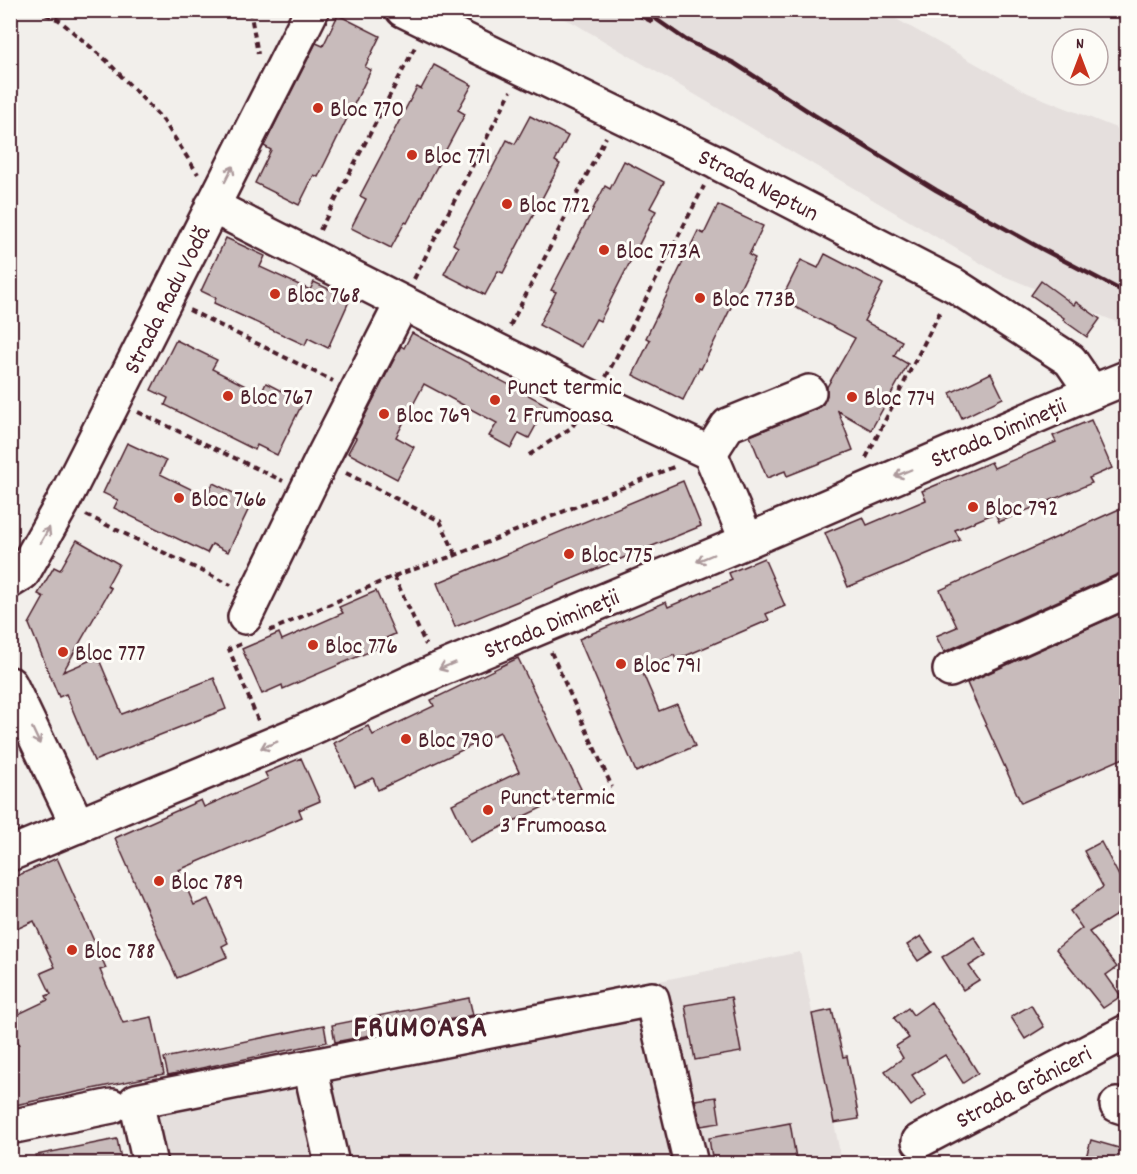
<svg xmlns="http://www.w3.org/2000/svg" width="1137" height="1174" font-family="Dekko,sans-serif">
<rect width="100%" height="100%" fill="#f2efeb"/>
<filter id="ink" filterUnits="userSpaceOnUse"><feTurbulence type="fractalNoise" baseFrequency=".0167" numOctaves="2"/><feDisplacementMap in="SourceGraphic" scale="12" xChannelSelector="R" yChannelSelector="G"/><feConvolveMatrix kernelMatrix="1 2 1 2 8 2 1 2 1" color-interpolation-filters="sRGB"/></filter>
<g filter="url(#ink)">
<g fill="#e5dfdd">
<path d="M542,11H882L1028,93L1126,132V333L1119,323L999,274L572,22Z"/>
<path d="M800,952L842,1163H139L124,1091Z"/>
</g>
<g fill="#c8bbbb" stroke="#4a1f2b" stroke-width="1.5">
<path d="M338,15L380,36L365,67L371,70L318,177L314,175L299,205L255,183L271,150L264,146L269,136L316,43L323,46Z"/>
<path d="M434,65L472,85L458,110L465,114L407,223L405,222L391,248L351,228L366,199L360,196L417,87L421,89Z"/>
<path d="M530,116L568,136L555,161L560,164L503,273L498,271L485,295L444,274L458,247L453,244L507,140L515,144Z"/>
<path d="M624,161L664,182L650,208L656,211L600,321L596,319L581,347L539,325L556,292L551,290L605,186L610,189Z"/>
<path d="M718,205L763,226L749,255L755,258L701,369L699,368L683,400L633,375L650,340L646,338L698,231L704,234Z"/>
<path d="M226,238L265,256L260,267L310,290L314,282L350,299L328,348L308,338L305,345L214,303L216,298L201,291Z"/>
<path d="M825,254L883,284L864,321L902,341L894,356L908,364L871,430L838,411L853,450L787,476L785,471L767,478L750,436L816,409L823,404L827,395V387L855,338L781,300L801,260L818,268Z"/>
<path d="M1041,281L1074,305L1076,302L1100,319L1087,337L1063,320L1064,318L1031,295Z"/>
<path d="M412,333L547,405L529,438L519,433L511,448L489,436L497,423L424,384L396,437L414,447L397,479L348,453L356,438L354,437L401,346L404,348Z"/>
<path d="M176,340L217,360L212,369L261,394L266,383L303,402L277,455L257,445L255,450L165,405L168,398L151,390Z"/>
<path d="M991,373L1003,398L962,418L950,393Z"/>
<path d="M1091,420L1112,468L1089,478L1092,483L999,522L995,513L955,530L960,540L848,587L825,533L863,517L867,525L926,500L922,491L991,462L994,468L1056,442L1053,436Z"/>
<path d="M127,443L166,461L160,474L207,497L213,483L252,502L228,552L212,544L207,553L114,508L118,500L103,493Z"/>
<path d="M683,481L701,526L455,627L437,583Z"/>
<path d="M1126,506V572L1118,574L944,652L936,636L957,627L940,590Z"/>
<path d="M77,540L119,564L107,586L111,588L63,672L98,657L122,714L214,678L226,709L94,761L66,694L59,697L29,624L44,597L38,594L54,567L60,570Z"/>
<path d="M764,558L785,606L766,614L769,620L676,660L674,655L641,669L659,711L677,704L695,746L636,772L579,639L666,602L668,607L732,580L729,573Z"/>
<path d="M376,591L395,634L375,643L378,648L283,689L282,685L262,694L242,649L279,633L282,640L343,613L339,607Z"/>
<path d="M1126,611V757L1021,803L967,683Z"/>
<path d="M518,658L581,789L470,842L452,804L519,772L500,732L378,790L373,778L355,786L334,743L368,726L373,735L434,706L431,700Z"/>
<path d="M301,758L320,801L299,810L302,817L179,870L194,905L208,899L228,943L222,946L227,957L177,978L115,838L201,800L204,807L268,779L265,773Z"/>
<path d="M1101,842L1126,889V909L1089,932L1117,967L1106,975L1121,996L1103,1008L1056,949L1082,928L1070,911L1103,887L1084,851Z"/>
<path d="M57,858L106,968L100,970L123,1023L152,1017L164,1074L10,1106V1046L19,1044L10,1025V1018L48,1000L46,996L51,994L41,973L55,967L34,921L10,932V879Z"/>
<path d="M921,936L932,952L918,961L907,945Z"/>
<path d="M974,937L986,955L969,966L979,980L963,990L942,957Z"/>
<path d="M731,997L741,1052L695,1060L685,1005Z"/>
<path d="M469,998L473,1015L335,1042L332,1025Z"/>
<path d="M931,1002L965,1052L978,1073L963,1083L945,1055L912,1075L926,1095L911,1106L885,1071L903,1058L896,1046L909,1038L894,1018L908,1008L913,1015Z"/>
<path d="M1031,1005L1044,1027L1025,1039L1011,1017Z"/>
<path d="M832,1010L843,1057L847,1056L859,1119L834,1123L812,1014Z"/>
<path d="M324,1025L327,1042L168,1075L164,1058Z"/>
<path d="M716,1097L720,1123L701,1126L695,1100Z"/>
<path d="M790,1123L797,1164H713L709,1138Z"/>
<path d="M117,1139L122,1164H37L36,1155Z"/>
<path d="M1091,1140L1126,1150V1164H1084Z"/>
</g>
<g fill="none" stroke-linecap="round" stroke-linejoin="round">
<g stroke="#4a1f2b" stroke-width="38">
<g id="minor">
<path d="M403,10L716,162L954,285L1070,360L1092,392"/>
<path d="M212,206L498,351L595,399L710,453L747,541"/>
<path d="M710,453L728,425L809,392"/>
<path d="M10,581L23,573L62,504L312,10"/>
<path d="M245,617L321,461L402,303"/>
<path d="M950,670L1126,591"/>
<path d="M10,684L78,826"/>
<path d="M10,854L307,730L438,670L747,541L1092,392L1126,378"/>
<path d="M310,1067L332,1164"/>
<path d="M1117,1105L1126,1108"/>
<path d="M10,1127L112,1106"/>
<path d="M919,1141L1126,1032"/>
<path d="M150,1164L136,1101L652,999L691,1164"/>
</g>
</g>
<g stroke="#4a1f2b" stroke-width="4" stroke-dasharray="6 4.5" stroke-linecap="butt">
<path d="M36,10L59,20L107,61L163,120L198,174"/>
<path d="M250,10L258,54"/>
<path d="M320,230L416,45"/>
<path d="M414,279L511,91"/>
<path d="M189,310L333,381"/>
<path d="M510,326L606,137"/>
<path d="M606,377L704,186"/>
<path d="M138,412L283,481"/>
<path d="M529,455L571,428L577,420"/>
<path d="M866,458L941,310"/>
<path d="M346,473L440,521L456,555"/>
<path d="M86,515L231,585"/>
<path d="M394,576L426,645"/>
<path d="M269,631L394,576L456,555L676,466"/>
<path d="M241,644L229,649L259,723"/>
<path d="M551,652L612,787"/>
</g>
<use href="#minor" stroke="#fdfcf7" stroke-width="33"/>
<g stroke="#4a1f2b" stroke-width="4.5">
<path d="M629,10L651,21"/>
<path d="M643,10L686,40L734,63L814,115L936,190L1042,249L1126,293"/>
</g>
</g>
<defs><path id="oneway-shaft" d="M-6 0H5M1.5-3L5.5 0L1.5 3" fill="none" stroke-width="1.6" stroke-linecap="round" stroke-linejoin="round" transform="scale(1.5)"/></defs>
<g stroke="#ac999b">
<use href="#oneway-shaft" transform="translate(229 174) rotate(-63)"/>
<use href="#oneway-shaft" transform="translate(903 473) rotate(157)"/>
<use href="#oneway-shaft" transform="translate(45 535) rotate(-60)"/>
<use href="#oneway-shaft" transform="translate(705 558) rotate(157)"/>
<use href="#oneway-shaft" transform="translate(447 666) rotate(157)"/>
<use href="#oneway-shaft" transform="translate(36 736) rotate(65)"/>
<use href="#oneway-shaft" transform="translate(269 745) rotate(158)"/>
</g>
</g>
<g fill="#c8321e" stroke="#fdfcf7" stroke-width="2">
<circle cx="318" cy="108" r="6"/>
<circle cx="412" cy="155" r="6"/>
<circle cx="507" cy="204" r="6"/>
<circle cx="604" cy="250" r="6"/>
<circle cx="275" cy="294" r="6"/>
<circle cx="700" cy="298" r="6"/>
<circle cx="228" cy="396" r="6"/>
<circle cx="852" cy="397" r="6"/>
<circle cx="495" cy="400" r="6"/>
<circle cx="384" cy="414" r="6"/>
<circle cx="179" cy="498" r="6"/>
<circle cx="973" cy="507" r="6"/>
<circle cx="569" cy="554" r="6"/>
<circle cx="313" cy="645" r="6"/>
<circle cx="63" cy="652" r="6"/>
<circle cx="621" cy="664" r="6"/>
<circle cx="406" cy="739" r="6"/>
<circle cx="488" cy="810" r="6"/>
<circle cx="159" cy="881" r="6"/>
<circle cx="72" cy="950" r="6"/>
</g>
<g text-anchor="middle" stroke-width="6" stroke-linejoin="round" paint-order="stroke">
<g font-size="24" fill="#4a1f2b" stroke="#fdfcf7" text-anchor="start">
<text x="330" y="116">Bloc 770</text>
<text x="424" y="163">Bloc 771</text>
<text x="519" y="212">Bloc 772</text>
<text x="616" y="258">Bloc 773A</text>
<text x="287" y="302">Bloc 768</text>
<text x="712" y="306">Bloc 773B</text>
<text x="507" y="394">Punct termic<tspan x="507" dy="28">2 Frumoasa</tspan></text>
<text x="240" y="404">Bloc 767</text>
<text x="864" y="405">Bloc 774</text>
<text x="396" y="422">Bloc 769</text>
<text x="191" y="506">Bloc 766</text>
<text x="985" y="515">Bloc 792</text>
<text x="581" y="562">Bloc 775</text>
<text x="325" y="653">Bloc 776</text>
<text x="75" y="660">Bloc 777</text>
<text x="633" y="672">Bloc 791</text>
<text x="418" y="747">Bloc 790</text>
<text x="500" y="804">Punct termic<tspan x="500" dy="28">3 Frumoasa</tspan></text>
<text x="171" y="889">Bloc 789</text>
<text x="84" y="958">Bloc 788</text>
</g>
<g font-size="24" fill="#4a1f2b" stroke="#fdfcf7">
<text transform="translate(759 184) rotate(27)" y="8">Strada Neptun</text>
<text transform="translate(166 299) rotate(-63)" y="8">Strada Radu Vodă</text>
<text transform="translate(998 432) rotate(-23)" y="8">Strada Dimineții</text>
<text transform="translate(551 623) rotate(-23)" y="8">Strada Dimineții</text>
<text transform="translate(1023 1086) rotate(-28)" y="8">Strada Grăniceri</text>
</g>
<g font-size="30" font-weight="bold" letter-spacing="1.5" fill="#4a1f2b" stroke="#fdfcf7">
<text x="421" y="1036">FRUMOASA</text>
</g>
</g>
<rect width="1137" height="1174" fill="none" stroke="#fdfcf7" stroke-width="36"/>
<rect x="18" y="18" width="1101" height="1138" fill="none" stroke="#4a1f2b" stroke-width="2" filter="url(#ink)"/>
<g transform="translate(1080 57)"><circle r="28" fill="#fdfcf7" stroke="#b5a4a5" stroke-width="1.5"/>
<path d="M0-4.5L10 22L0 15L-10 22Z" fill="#c8321e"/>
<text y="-9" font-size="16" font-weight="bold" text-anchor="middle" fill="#4a1f2b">N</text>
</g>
</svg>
